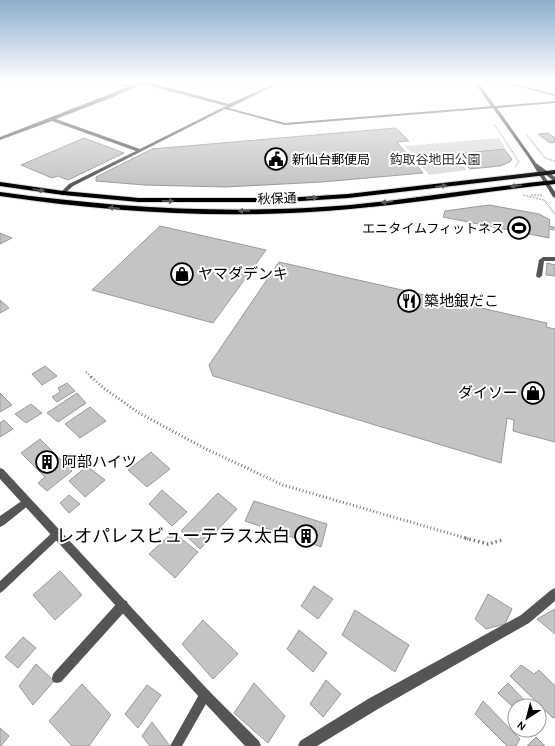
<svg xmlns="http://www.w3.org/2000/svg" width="555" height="746" font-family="Karla,'Noto Sans JP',sans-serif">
<rect width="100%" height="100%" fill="#fff"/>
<path fill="#dcdcdc" d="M499,138L505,148L451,154L467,170L429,175L405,146Z"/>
<g fill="#c4c4c4" stroke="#999">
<path d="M396,128L409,141L397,142L423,173L322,182L225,187L145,185L96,181V177L152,149Z"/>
<path d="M548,133L555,138V142L550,143L538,134Z"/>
<path d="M84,138L124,153L68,180L58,176L52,178L21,165Z"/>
<path d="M504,149L512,159L510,162L500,166L470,169L455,154Z"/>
<path d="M489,205L539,214L550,220L549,226L554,227V230L549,229V238L443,217L445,211Z"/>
<path d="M160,226L266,250L213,323L92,290Z"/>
<path d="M0,233L12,238L0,244Z"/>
<path d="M279,262L547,323L546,327L555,329V442L513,431L514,420L507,418L501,463L213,376L209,365Z"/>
<path d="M547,263L555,265V276L546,275Z"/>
<path d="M0,300L9,308L0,313Z"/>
<path d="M45,366L57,376L42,385L32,374Z"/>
<path d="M67,383L75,391L57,402L52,397L60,392L58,388Z"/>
<path d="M0,393L12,405L0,412Z"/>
<path d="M77,393L86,403L58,422L47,413Z"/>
<path d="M31,404L42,413L26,423L15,414Z"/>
<path d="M90,407L106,421L80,438L65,424Z"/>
<path d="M4,420L13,429L0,437V423Z"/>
<path d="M40,439L72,471L47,491L38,483L45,477L21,453Z"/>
<path d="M151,452L170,469L147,487L128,470Z"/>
<path d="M87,466L105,480L85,497L69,481Z"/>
<path d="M162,490L187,512L172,526L149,504Z"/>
<path d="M218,493L237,509L200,549L181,531Z"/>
<path d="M69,495L80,504L69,513L60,503Z"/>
<path d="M254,501L327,524L321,547L245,521Z"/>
<path d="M173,532L198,552L175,578L149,554Z"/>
<path d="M60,571L82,595L55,620L33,595Z"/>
<path d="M314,586L333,599L318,619L301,606Z"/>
<path d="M488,594L512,609L505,624L486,629L475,619Z"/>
<path d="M555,609V634L537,619Z"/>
<path d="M355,610L409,645L395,672L342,635Z"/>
<path d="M203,620L238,654L213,679L182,644Z"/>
<path d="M299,630L327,653L313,672L287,649Z"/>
<path d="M23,637L36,648L18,668L5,657Z"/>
<path d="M36,664L54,681L33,705L19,686Z"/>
<path d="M521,665L534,674L539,670L555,686V717L553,718L510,676Z"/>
<path d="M326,680L341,694L323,717L310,704Z"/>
<path d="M254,683L285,716L268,743L234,713Z"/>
<path d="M508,683L530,706H515V709L498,693Z"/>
<path d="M82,684L111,715L89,746H72L49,721Z"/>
<path d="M147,685L161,695L138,728L125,714Z"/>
<path d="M483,701L520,739L516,746H507L475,714Z"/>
<path d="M539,715L545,721L539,730Z"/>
<path d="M152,722L170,746H150L142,736Z"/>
<path d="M0,728L9,736L1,746H0Z"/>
<path d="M536,737L545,746H527Z"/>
</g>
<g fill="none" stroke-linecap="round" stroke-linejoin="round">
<g stroke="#dbdbdb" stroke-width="2">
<g id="trunk">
<path d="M555,170V174L348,198L285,202H139L63,195L0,186V182L63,191L139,198H285L348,194Z"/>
<path d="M555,180V184C487,191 419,203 350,209C233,220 116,213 0,196V192C116,208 233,215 350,205C419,198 487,187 555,180Z"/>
</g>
</g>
<g stroke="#777" stroke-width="1.5" stroke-dasharray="0.5 1" stroke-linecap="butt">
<path d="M495,125L519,162L515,167"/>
<path d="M526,134L545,158L555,161"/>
<path d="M523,195L544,200L555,214"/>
<path d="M531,195H542"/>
</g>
<path stroke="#777" stroke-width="2" stroke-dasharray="1 2" stroke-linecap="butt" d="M86,372L92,378"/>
<path stroke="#777" stroke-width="3" stroke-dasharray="1 2.5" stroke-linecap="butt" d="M91,377L105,389L139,413L204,448L283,485L469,539"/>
<path stroke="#777" stroke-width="3.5" stroke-dasharray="1.5 3" stroke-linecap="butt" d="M465,538L488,544L502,540"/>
<g fill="#555" fill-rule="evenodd">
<path d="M555,257V261H544L542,276L539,278L537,277L536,276L539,260L543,257Z"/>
<path d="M57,530L60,531L62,534L60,537L3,591L0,593V581L54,531Z"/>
<path d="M123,600L127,601L128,605L127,609L61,682L57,683L53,682L52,678L53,674L119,601Z"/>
<path d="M205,689L209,691L211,695L182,746H170L201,691Z"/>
</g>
<g fill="#555" fill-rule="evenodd">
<path d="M108,81H113L132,86L141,81H148L147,82L229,104L280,81H284L229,108L285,123L483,107L485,108L483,109L285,125L225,109L73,186L63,195L60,193L69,184L136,151L52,121L0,140V137L128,87ZM143,84L226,106L140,149L56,119L108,99Z"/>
<path d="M496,81H501L555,94V96Z"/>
<path d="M26,498L29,499L31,502L29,505L4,525L0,527V516Z"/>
<path d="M555,588V601L529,623L378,709L317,746H298L300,741L368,699L521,615L551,590Z"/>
</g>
<g fill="#555" fill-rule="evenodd">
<path d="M473,81H477L495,106L555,101V103L497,108L536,163L555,177V182L541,171L555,192V198L553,197L550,192L528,157L493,108L482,109V107L491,106Z"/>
<path d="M0,468L3,469L209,691L259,741L261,746H245L201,699L0,479Z"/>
</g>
<use href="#trunk" fill="#000" fill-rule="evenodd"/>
</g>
<defs><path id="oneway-solid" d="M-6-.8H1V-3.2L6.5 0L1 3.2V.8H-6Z"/></defs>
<g fill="#595959">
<use href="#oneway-solid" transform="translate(441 186) rotate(-7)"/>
<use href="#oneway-solid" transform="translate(516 186) rotate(173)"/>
<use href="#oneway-solid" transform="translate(39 190) rotate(8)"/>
<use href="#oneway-solid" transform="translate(312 198) rotate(-4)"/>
<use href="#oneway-solid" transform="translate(168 201) rotate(1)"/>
<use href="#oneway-solid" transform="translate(387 202) rotate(173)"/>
<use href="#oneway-solid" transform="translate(114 208) rotate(-175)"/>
<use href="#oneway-solid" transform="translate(244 211) rotate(179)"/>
</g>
<linearGradient id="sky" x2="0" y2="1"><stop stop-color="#8cadcc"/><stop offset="0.44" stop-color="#fff"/><stop offset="1" stop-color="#fff" stop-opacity="0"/></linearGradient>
<rect width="555" height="185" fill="url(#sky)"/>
<defs>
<g id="civic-ring" transform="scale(1.15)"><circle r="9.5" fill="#fff" stroke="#000" stroke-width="1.5"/><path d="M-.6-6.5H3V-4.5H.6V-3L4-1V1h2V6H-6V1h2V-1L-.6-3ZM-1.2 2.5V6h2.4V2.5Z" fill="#000"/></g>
<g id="stadium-ring" transform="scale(1.15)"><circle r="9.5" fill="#fff" stroke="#000" stroke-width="1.5"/><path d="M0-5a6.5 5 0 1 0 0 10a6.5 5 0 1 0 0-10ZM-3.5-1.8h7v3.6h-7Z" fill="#000"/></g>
<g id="shop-ring" transform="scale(1.15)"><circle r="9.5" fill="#fff" stroke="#000" stroke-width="1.5"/><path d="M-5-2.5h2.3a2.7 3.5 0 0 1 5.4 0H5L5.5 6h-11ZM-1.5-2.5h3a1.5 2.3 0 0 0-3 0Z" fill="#000"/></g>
<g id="restaurant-ring" transform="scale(1.15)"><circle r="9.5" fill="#fff" stroke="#000" stroke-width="1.5"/><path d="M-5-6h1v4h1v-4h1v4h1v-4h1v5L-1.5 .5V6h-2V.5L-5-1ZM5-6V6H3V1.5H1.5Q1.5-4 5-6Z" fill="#000"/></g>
<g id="building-ring" transform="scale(1.15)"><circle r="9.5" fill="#fff" stroke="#000" stroke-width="1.5"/><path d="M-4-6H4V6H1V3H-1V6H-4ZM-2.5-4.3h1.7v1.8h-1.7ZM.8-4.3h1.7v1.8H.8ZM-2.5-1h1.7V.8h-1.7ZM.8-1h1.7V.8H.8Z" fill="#000"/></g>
</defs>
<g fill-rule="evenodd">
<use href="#civic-ring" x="276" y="159"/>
<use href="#stadium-ring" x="519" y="228"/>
<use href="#shop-ring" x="182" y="274"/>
<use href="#restaurant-ring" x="409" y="301"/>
<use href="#shop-ring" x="533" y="393"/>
<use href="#building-ring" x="47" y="462"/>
<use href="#building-ring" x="306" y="536"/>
</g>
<g text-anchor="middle" stroke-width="4" stroke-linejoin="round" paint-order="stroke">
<g font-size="13" fill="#000" stroke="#fff" text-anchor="start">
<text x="292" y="164">新仙台郵便局</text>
<text x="504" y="233" text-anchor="end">エニタイムフィットネス</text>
</g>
<g font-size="13" fill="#333" stroke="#fff">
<text x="435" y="164">鈎取谷地田公園</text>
</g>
<g font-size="13" fill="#000" stroke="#fff">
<text transform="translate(277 198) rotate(-2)" y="5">秋保通</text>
</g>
<g font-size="15" fill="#000" stroke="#fff" text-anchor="start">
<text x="198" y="279">ヤマダデンキ</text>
<text x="424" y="306">築地銀だこ</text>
<text x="518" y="398" text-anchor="end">ダイソー</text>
<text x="62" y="467">阿部ハイツ</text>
</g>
<g font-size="18" fill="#000" stroke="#fff" text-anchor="end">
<text x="290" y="542">レオパレスビューテラス太白</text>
</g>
</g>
<g transform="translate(527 718) rotate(216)"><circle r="19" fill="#ffffff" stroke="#999999"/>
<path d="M0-3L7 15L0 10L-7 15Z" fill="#000000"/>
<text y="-6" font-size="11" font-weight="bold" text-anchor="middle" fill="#000000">N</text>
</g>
</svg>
